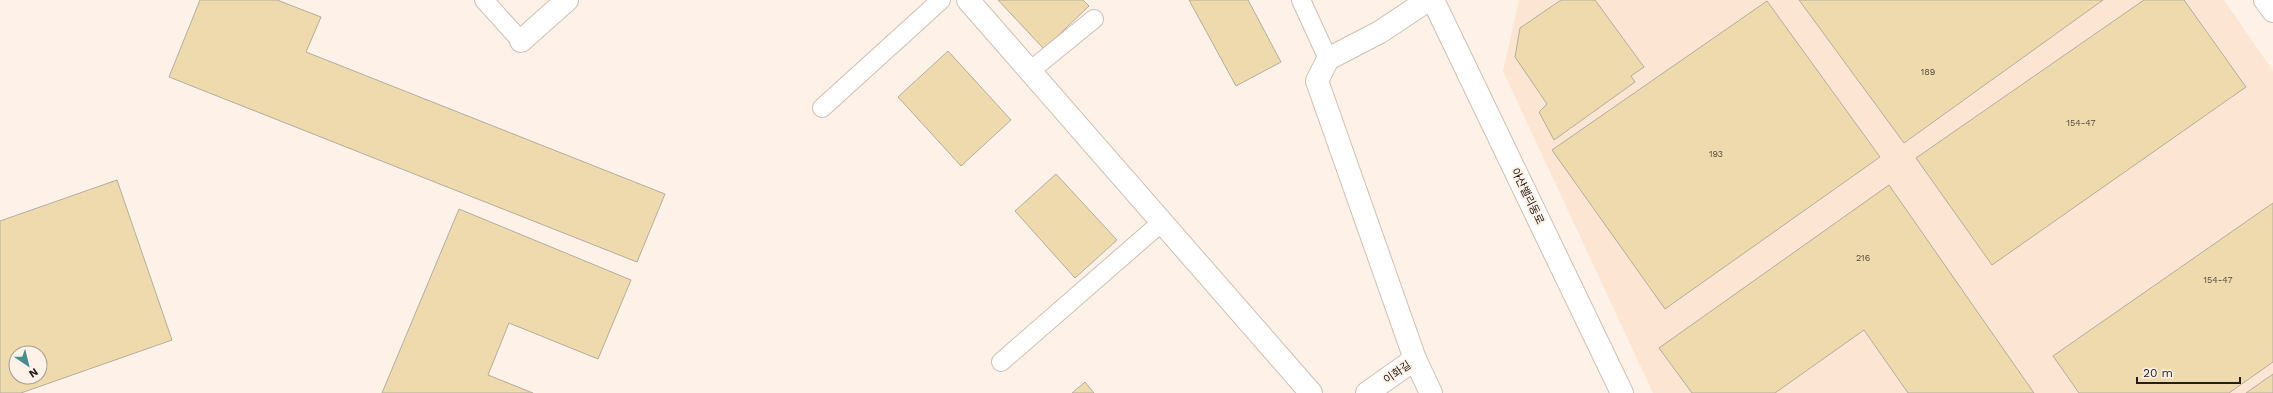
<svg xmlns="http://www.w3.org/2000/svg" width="2273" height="393" font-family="'Work Sans','Noto Sans KR',sans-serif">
<rect width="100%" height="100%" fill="#fef1e7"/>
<path fill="#fce5d3" d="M1519,0H2224L2273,71V393H1653L1503,71Z"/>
<g fill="#eedaad" stroke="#b5ad9d" fill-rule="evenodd">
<path d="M200,0H277L321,17L306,52L665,194L637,262L169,77Z"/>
<path d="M998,0H1083L1089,6L1044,49Z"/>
<path d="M1189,0H1248L1281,62L1236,86Z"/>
<path d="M1561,0H1595L1644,67L1631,76L1635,82L1554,140L1539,112L1547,104L1515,57L1520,28Z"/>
<path d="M1799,0H2103L1904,143Z"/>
<path d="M2144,0H2184L2246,87L1992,265L1916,158Z"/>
<path d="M1767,1L1880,157L1665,309L1552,150Z"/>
<path d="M948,51L1011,120L961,166L898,97Z"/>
<path d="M1056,174L1117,240L1075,278L1015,211Z"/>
<path d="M117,180L172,340L21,393H0V221ZM16,353H40V377H16Z"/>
<path d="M1889,185L2034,393H1908L1864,330L1775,393H1692L1659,348Z"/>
<path d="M2273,203V362L2229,393H2079L2053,356Z"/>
<path d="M459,209L631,280L598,359L509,323L488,375L533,393H382Z"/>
<path d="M2273,374V393H2246Z"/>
<path d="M1085,382L1094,393H1072Z"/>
</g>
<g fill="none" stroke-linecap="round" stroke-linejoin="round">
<g stroke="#cfbfb3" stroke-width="20">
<g id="lane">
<path d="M484,0L521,41"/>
<path d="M1301,0L1328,59"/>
<path d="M1030,71L1094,19"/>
<path d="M822,108L941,0"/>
<path d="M1001,362L1162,222"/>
</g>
</g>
<g stroke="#cfbfb3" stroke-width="24">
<g id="street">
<path d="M968,0L1311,393"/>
<path d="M521,41L567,0"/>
<path d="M1415,359L1317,81L1328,59L1380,32L1428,0"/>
<path d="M1367,393L1415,359L1431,393"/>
</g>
</g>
<g stroke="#cfbfb3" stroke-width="24">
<g id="secondary">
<path d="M1433,0L1622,393"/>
<path d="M2265,0L2273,11"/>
</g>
</g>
<use href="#lane" stroke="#fff" stroke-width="18"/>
<use href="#street" stroke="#fff" stroke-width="22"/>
<use href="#secondary" stroke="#fff" stroke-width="22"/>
</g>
<g text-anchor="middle" stroke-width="4" stroke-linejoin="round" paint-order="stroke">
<g font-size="9" fill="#564d3e">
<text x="1928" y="75">189</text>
<text x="2081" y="126">154-47</text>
<text x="1716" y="157">193</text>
<text x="1863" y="261">216</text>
<text x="2218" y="283">154-47</text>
</g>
<g font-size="11" fill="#231e19" stroke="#fef1e7">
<text transform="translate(1528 196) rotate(64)" y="4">아산밸리동로</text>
<text transform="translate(1397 372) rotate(-35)" y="4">이화길</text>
</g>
</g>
<g transform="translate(28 365) rotate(145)"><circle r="19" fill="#fef1e7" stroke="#a69d95"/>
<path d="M0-3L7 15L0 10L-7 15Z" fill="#448c8d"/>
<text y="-6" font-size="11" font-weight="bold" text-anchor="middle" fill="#231e19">N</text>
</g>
<path d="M2137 377v6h103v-6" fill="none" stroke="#231e19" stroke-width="2"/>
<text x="2143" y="377" font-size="12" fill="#231e19" stroke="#fef1e7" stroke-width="3" paint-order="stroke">20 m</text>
</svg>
